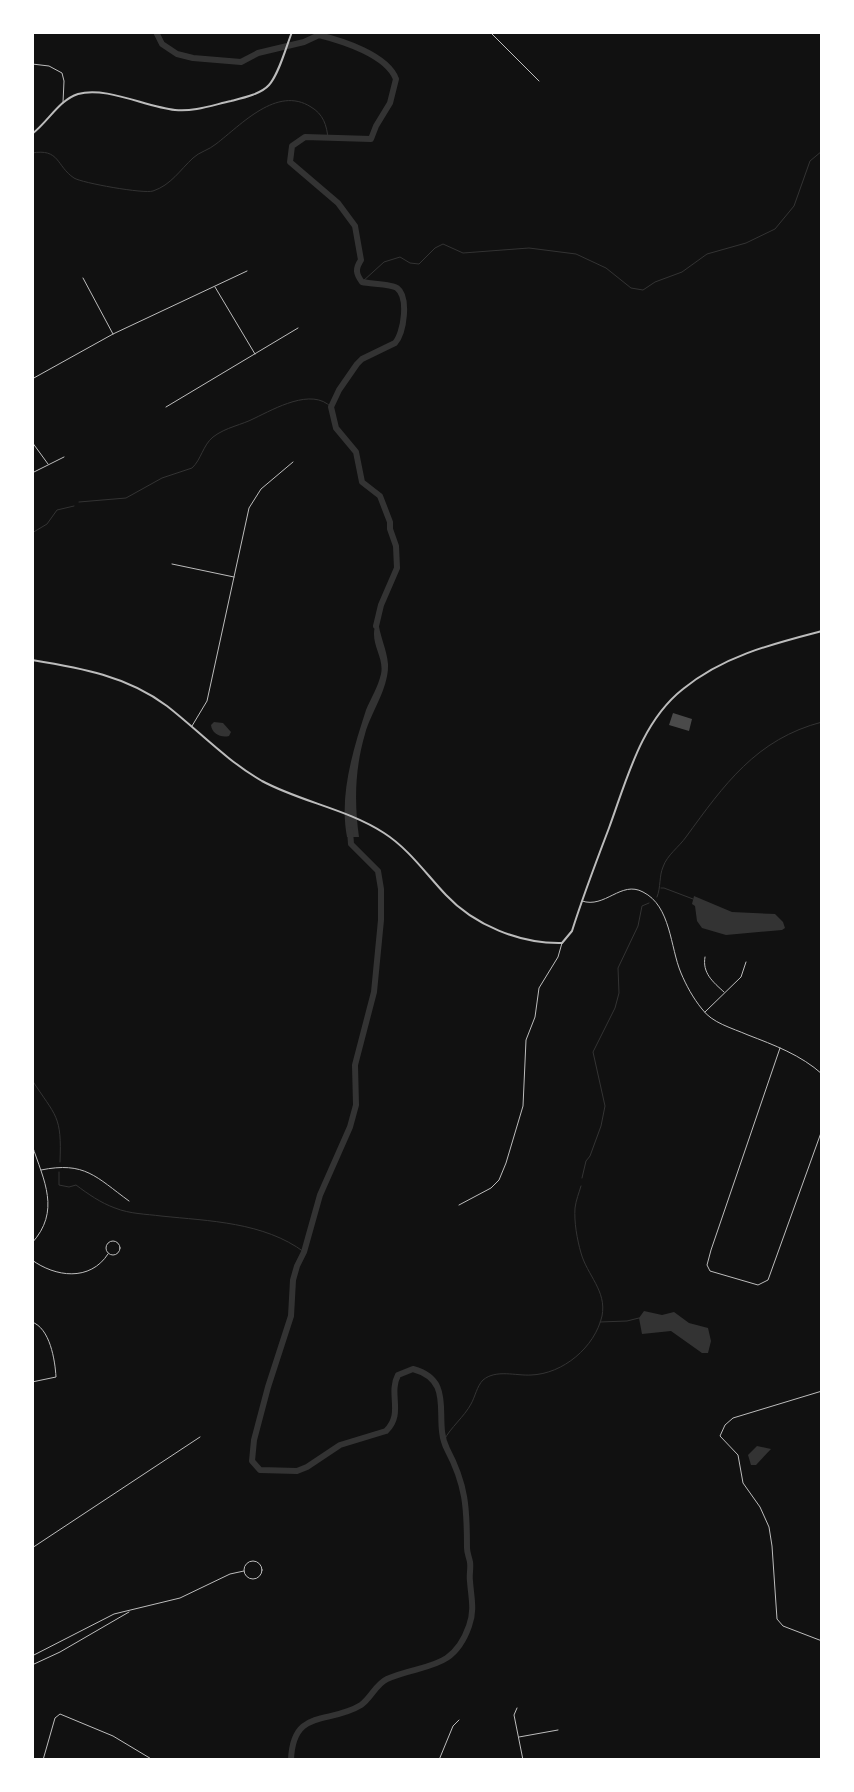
<svg xmlns="http://www.w3.org/2000/svg" width="854" height="1792" font-family="Quicksand,sans-serif">
<rect width="100%" height="100%" fill="#111"/>
<g fill="#333">
<path d="M378,619C379,635 387,649 388,664C389,688 371,712 365,734C355,768 354,802 359,837H347C339,795 353,750 366,710C371,698 378,687 381,674C385,655 366,641 378,619Z"/>
<path d="M214,722L223,723L231,732L229,736C221,738 212,734 211,725Z"/>
<path d="M694,896L732,912L775,914L783,922L785,928L782,930L726,935L702,928L697,921L695,906L692,904Z"/>
<path d="M644,1311L662,1315L674,1312L689,1323L708,1328L711,1341L708,1353H702L671,1331L642,1334L639,1318Z"/>
<path d="M757,1446L771,1449L756,1465H751L748,1455Z"/>
</g>
<g fill="none" stroke-linecap="round" stroke-linejoin="round">
<g stroke="#333" stroke-width="1">
<path d="M32,153C60,148 56,166 74,178C82,183 144,194 153,191C171,185 180,170 193,158C199,152 209,150 216,144C241,125 277,85 311,107C323,114 327,125 328,139"/>
<path d="M362,282L384,262L400,257L410,263L419,264L435,248L443,244L463,253L529,248L576,254L606,268L631,288L643,290L655,282L682,272L707,254L746,243L775,229L794,206L810,161L822,151"/>
<path d="M79,502L126,498L162,478L192,468C201,460 203,445 213,437C226,427 242,425 255,418C274,409 312,387 331,407"/>
<path d="M32,533L47,524L57,510L74,506"/>
<path d="M661,888H664L693,899"/>
<path d="M657,897C661,887 659,876 663,867C667,855 679,847 686,837C724,785 756,739 822,722"/>
<path d="M32,1080C56,1117 62,1115 60,1162"/>
<path d="M59,1172V1185L69,1187L76,1185C88,1194 101,1203 115,1208C130,1214 146,1214 161,1216C209,1221 264,1222 304,1252"/>
<path d="M582,1178L586,1161L590,1156L601,1126L605,1106L593,1052L615,1008L619,993L618,968L638,926L642,906L649,903"/>
<path d="M600,1322L627,1321L639,1318"/>
<path d="M444,1440C451,1427 464,1417 471,1404C475,1397 477,1386 483,1380C496,1369 516,1376 531,1375C563,1374 595,1347 602,1316C607,1291 587,1275 581,1253C577,1239 574,1222 575,1208C576,1200 579,1193 581,1186"/>
</g>
<g stroke="#333" stroke-width="6">
<path d="M156,32L162,44L177,54L193,58L241,62L258,53L304,42L319,35C343,41 387,55 396,79L390,103L376,126L371,139L305,137L292,146L290,162L338,203L355,226L361,260C355,269 356,274 362,282C370,284 392,284 397,288C409,297 404,333 395,343L362,359L357,364L339,390L331,407L336,428L356,452L362,482L380,496L390,522V529L396,546L397,568L381,605L376,626"/>
<path d="M291,1760C293,1707 329,1725 361,1705C371,1698 376,1684 387,1679C423,1663 453,1672 469,1626C475,1610 471,1597 470,1581C469,1575 471,1569 470,1562C469,1557 467,1553 467,1548C467,1508 466,1485 447,1449C432,1420 457,1381 413,1369L398,1375C388,1394 404,1414 386,1431L340,1445L307,1467L297,1471L260,1470L252,1461L254,1440L268,1387L291,1316L293,1280L297,1266L304,1252L320,1195L350,1127L356,1105L355,1065L374,992L381,920V889L378,871L351,844L350,830"/>
</g>
</g>
<path fill="#4a4a4a" d="M673,713L692,719L689,731L669,725Z"/>
<g fill="none" stroke-linecap="round" stroke-linejoin="round">
<g stroke="#bcbcbc" stroke-width="1">
<path d="M490,32L539,81"/>
<path d="M32,64L49,66L62,73L64,81L63,103"/>
<path d="M83,278L113,334"/>
<path d="M215,287L255,354"/>
<path d="M32,379L113,334L247,271"/>
<path d="M166,407L298,328"/>
<path d="M32,442L48,464"/>
<path d="M32,473L64,457"/>
<path d="M172,564L234,577"/>
<path d="M192,726L207,701L249,508L261,489L293,462"/>
<path d="M582,901C605,909 621,880 643,892C671,906 670,947 681,973C686,985 693,998 702,1009C712,1023 732,1028 748,1035C774,1045 801,1055 822,1074"/>
<path d="M705,957C702,973 713,982 724,992"/>
<path d="M705,1012L741,977L746,962"/>
<path d="M780,1048L711,1250L707,1265L710,1271L758,1285L768,1280L822,1130"/>
<path d="M32,1145C44,1181 61,1211 32,1243"/>
<path d="M41,1170C85,1161 96,1177 129,1201"/>
<path d="M459,1205L491,1188L499,1180L506,1163L523,1106L526,1040L535,1017L539,988L558,957L562,943"/>
<circle cx="113" cy="1248" r="7"/>
<path d="M32,1260C55,1277 90,1282 108,1254"/>
<path d="M32,1322C50,1328 55,1360 56,1377L32,1382"/>
<path d="M822,1391L733,1418L725,1425L720,1436L738,1455L743,1483L760,1507L769,1527L772,1546L777,1619L783,1626L822,1641"/>
<path d="M32,1548L200,1437"/>
<circle cx="253" cy="1570" r="9"/>
<path d="M32,1656L114,1614L180,1598L230,1574L244,1571"/>
<path d="M32,1665L60,1652L129,1612"/>
<path d="M517,1708L514,1715L523,1760"/>
<path d="M519,1737L558,1730"/>
<path d="M43,1760L55,1718L60,1714L113,1736L153,1760"/>
<path d="M439,1760L453,1726L459,1720"/>
</g>
<g stroke="#bcbcbc" stroke-width="2">
<path d="M32,134C48,122 59,100 78,94C106,86 146,107 175,110C194,112 213,105 231,101C243,98 261,94 269,85C279,74 286,47 292,32"/>
<path d="M32,660C81,668 127,676 167,706C199,731 227,761 262,781C301,802 347,809 384,833C409,849 426,874 446,895C474,925 520,944 562,943L572,931C583,896 596,862 609,828C627,779 641,722 683,689C723,656 772,644 822,631"/>
</g>
</g>
<rect width="854" height="1792" fill="none" stroke="#ffffff" stroke-width="68"/>
</svg>
